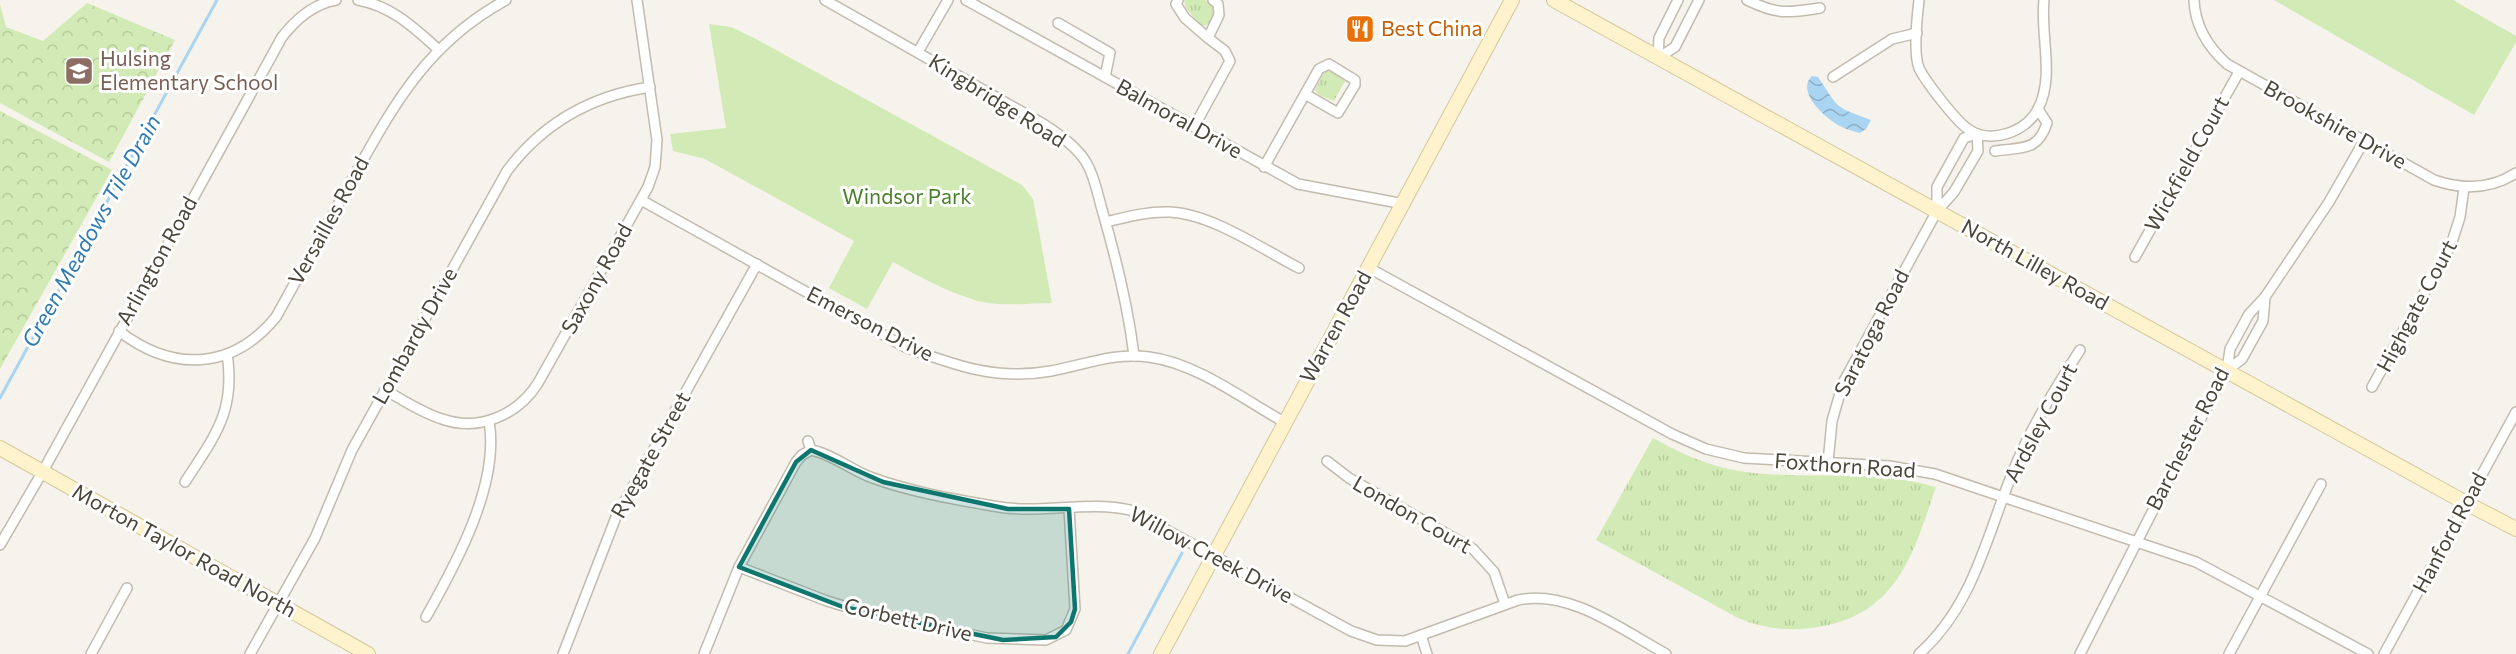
<svg xmlns="http://www.w3.org/2000/svg" width="2516" height="654" font-family="Commissioner,sans-serif">
<defs>
<pattern id="grass-tufts" width="24" height="20" patternUnits="userSpaceOnUse" patternTransform="scale(1.5)"><rect width="24" height="20" fill="#d2eab5"/><path d="M3 7l-1-3M5 7V3M7 7l1-3M15 17l-1-3M17 17v-4M19 17l1-3" fill="none" stroke="#b6ca9c"/></pattern>
<pattern id="forest-crowns" width="20" height="18" patternUnits="userSpaceOnUse" patternTransform="scale(1.5)"><rect width="20" height="18" fill="#d2eab5"/><path d="M2 6a3 3 0 1 1 6 0M12 15a3 3 0 1 1 6 0" fill="none" stroke="#b6ca9c"/></pattern>
<pattern id="water-waves" width="16" height="10" patternUnits="userSpaceOnUse" patternTransform="scale(1.5)"><rect width="16" height="10" fill="#a9d4f2"/><path d="M0 5q4-4 8 0t8 0" fill="none" stroke="#8caec5"/></pattern>
</defs>
<rect width="100%" height="100%" fill="#f6f3ec"/>
<g fill="url(#grass-tufts)">
<path d="M1184,0H1205L1213,5L1215,14L1210,24L1201,26L1186,8Z"/>
<path d="M1325,71H1331L1345,81L1334,101L1319,95L1315,90Z"/>
<path d="M1653,438C1680,453 1708,466 1739,471C1804,481 1872,468 1936,487C1913,554 1898,614 1818,627C1790,632 1764,629 1738,618L1596,540Z"/>
</g>
<g fill="url(#forest-crowns)">
<path d="M87,3L175,40L109,162L0,103V4L6,27L43,41Z"/>
<path d="M0,111L112,170L0,369Z"/>
</g>
<g fill="#d2eab5">
<path d="M2274,0H2453L2516,36V42L2474,115Z"/>
<path d="M709,24L731,27L756,39L1022,185L1033,199L1052,303C1028,303 1001,307 978,301C947,292 920,277 893,262L867,309L829,288L854,241L705,159L673,151L670,134L726,128Z"/>
</g>
<path fill="url(#water-waves)" d="M1812,76L1818,77C1840,110 1834,106 1871,120L1866,129L1860,133C1854,131 1848,130 1842,127C1827,120 1795,92 1812,76Z"/>
<g fill="none" stroke-linecap="round" stroke-linejoin="round">
<g stroke="#a9d4f2" stroke-width="3">
<path d="M0,398L217,0"/>
<path d="M1128,654L1182,553"/>
</g>
<g stroke="#c2bbae" stroke-width="12">
<g id="street">
<path d="M358,0C392,6 414,28 439,50"/>
<path d="M825,0L1045,125C1060,135 1077,147 1086,162C1094,175 1097,191 1101,206C1115,254 1128,306 1134,356"/>
<path d="M966,0L1298,184L1404,204"/>
<path d="M1178,0L1176,4L1185,18L1208,38L1219,15L1218,4L1213,0"/>
<path d="M1747,0C1778,15 1787,13 1820,8"/>
<path d="M1919,0C1917,17 1913,53 1919,68C1925,81 1956,121 1968,129C1990,145 2026,132 2038,109C2055,76 2040,35 2044,0"/>
<path d="M2194,0C2195,26 2208,47 2227,64L2434,180C2463,190 2490,190 2516,173"/>
<path d="M1058,23L1110,53L1105,77"/>
<path d="M918,52L948,0"/>
<path d="M1658,58L1675,47L1699,0"/>
<path d="M1658,58L1659,38L1678,0"/>
<path d="M1833,77L1892,39L1917,33"/>
<path d="M1194,127L1230,61L1225,51L1208,38"/>
<path d="M1995,151C2021,147 2038,152 2047,123L2038,109"/>
<path d="M1264,167L1319,69L1329,64L1355,80V85L1338,113L1305,94"/>
<path d="M641,200L905,347C954,365 997,381 1051,371C1084,365 1115,352 1149,357C1196,363 1243,399 1284,422"/>
<path d="M1937,211V187L1964,138L1977,134"/>
<path d="M1106,222C1127,217 1148,211 1170,212C1212,214 1262,249 1299,268"/>
<path d="M2135,257L2239,72"/>
<path d="M1369,268L1672,434L1706,449L1744,458L1889,466L1935,474L2196,562L2368,654"/>
<path d="M119,331C172,372 232,371 276,317C300,273 325,229 349,185C392,108 425,44 506,0"/>
<path d="M2227,370L2242,359L2263,321L2265,297"/>
<path d="M2372,387L2451,245L2460,217L2464,188"/>
<path d="M385,390C403,400 422,413 442,419C479,432 518,415 538,383L648,187L655,167L657,140L637,0"/>
<path d="M808,441L811,450C833,454 852,471 873,478C911,492 954,499 993,506C1038,515 1088,500 1130,510L1351,631L1377,640L1405,641L1518,600C1570,589 1622,630 1666,654"/>
<path d="M1327,461L1349,478L1473,549L1494,572L1505,604"/>
<path d="M1828,462L1832,421L1843,383L1937,211L1954,192L1978,151L1977,134"/>
<path d="M185,482C214,437 236,412 227,354"/>
<path d="M0,545L43,471L282,37C296,19 313,4 336,0"/>
<path d="M739,567L827,601L860,611L987,638L1046,640L1066,630L1075,609L1069,509"/>
<path d="M426,617C456,564 500,484 489,421"/>
<path d="M1421,635L1427,654"/>
<path d="M91,654L127,588"/>
<path d="M250,654L315,538L352,450L507,171C542,124 591,96 650,87"/>
<path d="M563,654L616,517L757,264"/>
<path d="M704,654L739,567L796,462L802,455L811,450"/>
<path d="M1919,654C1973,606 1986,538 2012,474C2029,430 2055,389 2080,350"/>
<path d="M2080,654L2179,459L2227,370L2230,349L2249,314L2265,297L2329,202L2364,141"/>
<path d="M2229,654L2321,484"/>
<path d="M2384,654L2516,412"/>
</g>
</g>
<g stroke="#d6c79b" stroke-width="16">
<g id="secondary">
<path d="M1554,0L2466,503L2516,529"/>
<path d="M0,448L368,654"/>
<path d="M1161,654L1512,0"/>
</g>
</g>
<use href="#street" stroke="#fff" stroke-width="9"/>
<use href="#secondary" stroke="#fff3cd" stroke-width="14"/>
</g>
<path fill="#0f766e" fill-opacity="0.2" stroke="#0f766e" stroke-width="4.5" stroke-linejoin="round" d="M811,450L883,482L1008,509H1069L1075,609L1071,622L1056,637L1003,640L843,607L739,567L796,462Z"/>
<defs>
<g id="restaurant-square" transform="scale(1.5)"><rect x="-9" y="-9" width="18" height="18" rx="4" fill="#e8710a" stroke="#fff"/><path d="M-5-6h1v4h1v-4h1v4h1v-4h1v5L-1.5 .5V6h-2V.5L-5-1ZM5-6V6H3V1.5H1.5Q1.5-4 5-6Z" fill="#fff"/></g>
<g id="school-square" transform="scale(1.5)"><rect x="-9" y="-9" width="18" height="18" rx="4" fill="#8d6e63" stroke="#fff"/><path d="M0-5L7-2L0 1L-7-2ZM-4 1L0 2.5L4 1V4Q0 6-4 4Z" fill="#fff"/></g>
</defs>
<g fill-rule="evenodd">
<use href="#restaurant-square" x="1360" y="29"/>
<use href="#school-square" x="79" y="71"/>
</g>
<g text-anchor="middle" stroke-width="6" stroke-linejoin="round" paint-order="stroke">
<g font-size="21" fill="#c56008" stroke="#fff" text-anchor="start">
<text x="1381" y="36">Best China</text>
</g>
<g font-size="21" fill="#785e54" stroke="#fff" text-anchor="start">
<text x="100" y="66">Hulsing<tspan x="100" dy="24">Elementary School</tspan></text>
</g>
<g font-size="21" fill="#4b4439" stroke="#fff">
<text transform="translate(997 101) rotate(32)" y="7">Kingbridge Road</text>
<text transform="translate(1179 119) rotate(29)" y="7">Balmoral Drive</text>
<text transform="translate(2335 125) rotate(29)" y="7">Brookshire Drive</text>
<text transform="translate(2187 164) rotate(-61)" y="7">Wickfield Court</text>
<text transform="translate(329 221) rotate(-61)" y="7">Versailles Road</text>
<text transform="translate(157 261) rotate(-61)" y="7">Arlington Road</text>
<text transform="translate(2035 265) rotate(29)" y="7">North Lilley Road</text>
<text transform="translate(597 279) rotate(-61)" y="7">Saxony Road</text>
<text transform="translate(2417 306) rotate(-62)" y="7">Highgate Court</text>
<text transform="translate(870 324) rotate(27)" y="7">Emerson Drive</text>
<text transform="translate(1336 327) rotate(-61)" y="7">Warren Road</text>
<text transform="translate(1872 333) rotate(-63)" y="7">Saratoga Road</text>
<text transform="translate(415 336) rotate(-61)" y="7">Lombardy Drive</text>
<text transform="translate(2041 423) rotate(-62)" y="7">Ardsley Court</text>
<text transform="translate(2188 439) rotate(-63)" y="7">Barchester Road</text>
<text transform="translate(651 455) rotate(-61)" y="7">Ryegate Street</text>
<text transform="translate(1845 466) rotate(4)" y="7">Foxthorn Road</text>
<text transform="translate(1412 515) rotate(30)" y="7">London Court</text>
<text transform="translate(2450 533) rotate(-62)" y="7">Hanford Road</text>
<text transform="translate(184 551) rotate(29)" y="7">Morton Taylor Road North</text>
<text transform="translate(1211 555) rotate(28)" y="7">Willow Creek Drive</text>
<text transform="translate(908 620) rotate(13)" y="7">Corbett Drive</text>
</g>
<g font-size="21" fill="#4a7f2a" stroke="#fff">
<text x="907" y="204">Windsor Park</text>
</g>
<g font-size="22" font-style="italic" fill="#2e7ab2" stroke="#fff">
<text transform="translate(91 231) rotate(-61)" y="8">Green Meadows Tile Drain</text>
</g>
</g>
</svg>
